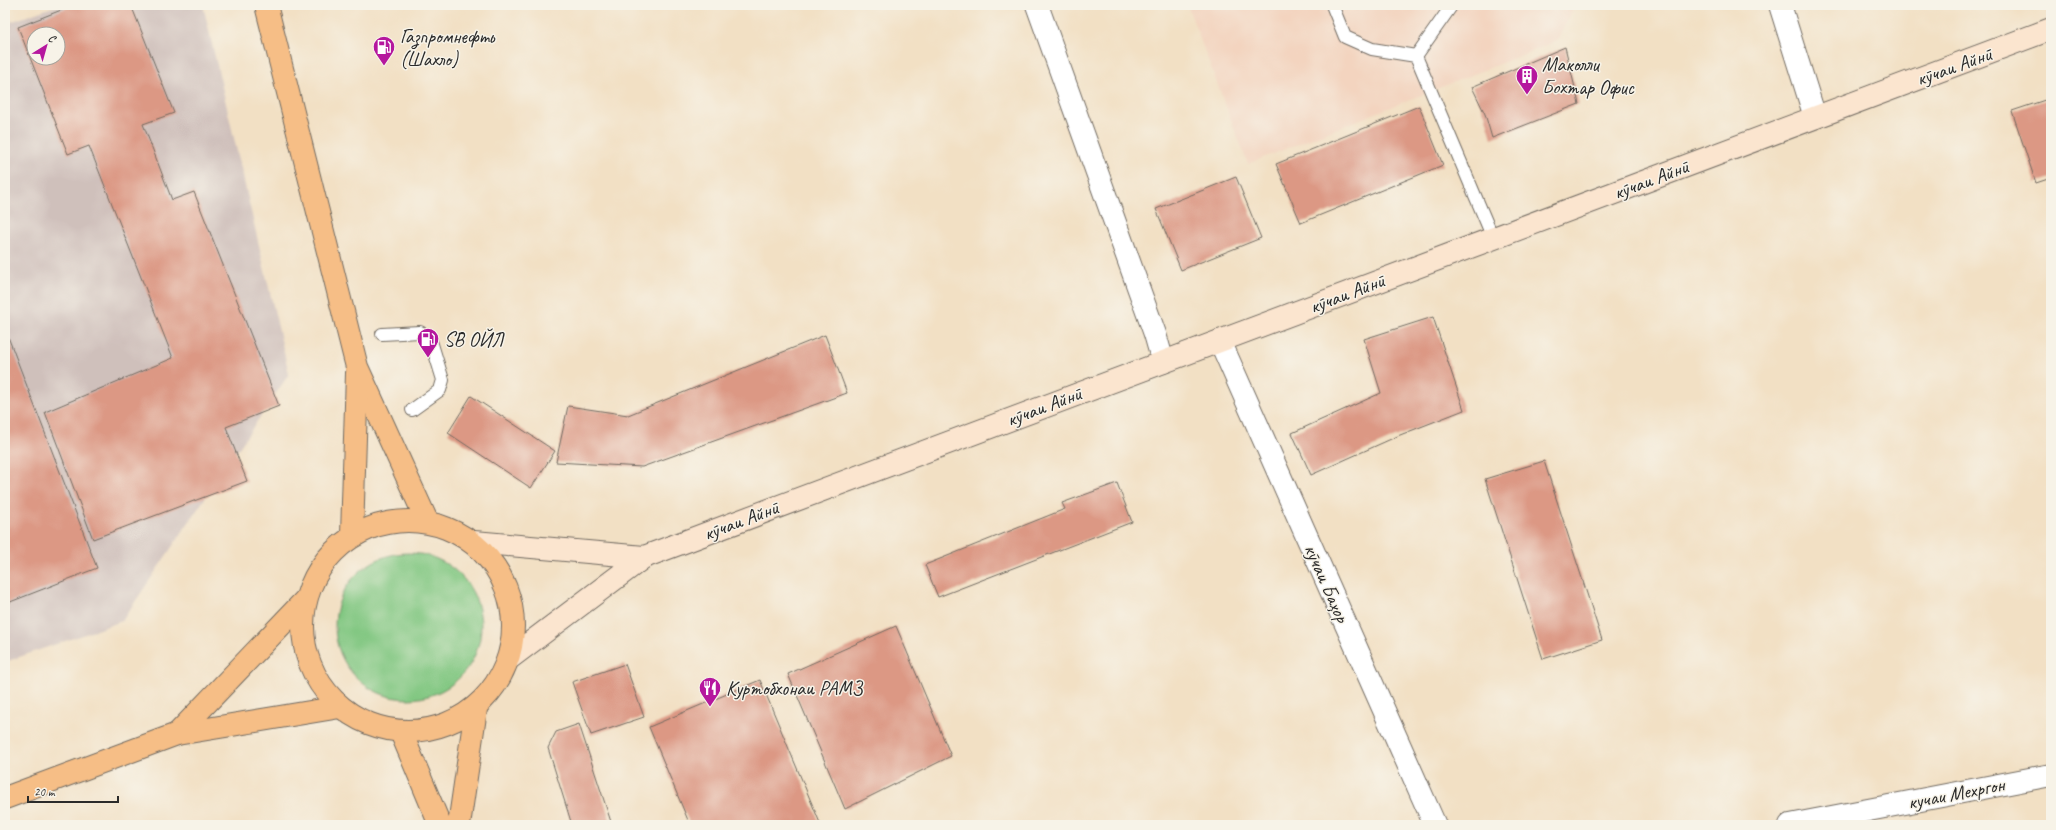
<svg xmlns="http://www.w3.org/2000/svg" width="2056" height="830" font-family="Caveat,sans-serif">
<rect width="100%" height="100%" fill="#f7f3e8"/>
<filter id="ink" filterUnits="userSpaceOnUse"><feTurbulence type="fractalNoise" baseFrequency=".025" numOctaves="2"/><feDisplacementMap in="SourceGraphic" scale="8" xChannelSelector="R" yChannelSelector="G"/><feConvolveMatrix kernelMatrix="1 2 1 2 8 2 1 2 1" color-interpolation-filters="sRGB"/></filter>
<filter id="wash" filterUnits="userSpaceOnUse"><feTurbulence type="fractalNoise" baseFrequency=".012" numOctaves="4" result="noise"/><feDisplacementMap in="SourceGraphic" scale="16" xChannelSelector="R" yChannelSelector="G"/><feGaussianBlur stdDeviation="0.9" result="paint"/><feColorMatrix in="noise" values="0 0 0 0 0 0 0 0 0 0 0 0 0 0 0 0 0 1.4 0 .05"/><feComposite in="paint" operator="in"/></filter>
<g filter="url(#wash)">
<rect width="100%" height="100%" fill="#f2e0c4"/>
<path fill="#f3d4bf" d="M1187,5H1575L1557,41L1248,164Z"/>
<path fill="#cfc0bb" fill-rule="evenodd" d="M58,5H203L289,374L122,621L5,662V24ZM34,34H58V58H34Z"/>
<circle fill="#82c782" stroke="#567956" cx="408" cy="626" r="73"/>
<g id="blocks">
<g fill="#dc9884" fill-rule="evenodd">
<path d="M74,5H131L174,113L143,124L172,200L194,192L279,406L226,427L247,481L93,539L45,412L173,358L89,146L68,154L18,27ZM34,34H58V58H34Z"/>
<path d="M1565,47L1579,104L1492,138L1485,114L1472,87Z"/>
<path d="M2051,98V178L2036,183L2012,111Z"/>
<path d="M1419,106L1443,165L1301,223L1276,164Z"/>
<path d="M1236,177L1261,238L1181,270L1156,209Z"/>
<path d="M1433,317L1464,410L1400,435L1311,475L1292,433L1381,393L1364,339Z"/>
<path d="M5,329L97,568L5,604Z"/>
<path d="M825,335L847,393L642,467L556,462L568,406L628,415Z"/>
<path d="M471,396L555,451L531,488L448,433Z"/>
<path d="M1544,461L1602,640L1543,659L1485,479Z"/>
<path d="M1117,483L1132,522L938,597L925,565L1065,509L1062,503Z"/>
<path d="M896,626L951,756L845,809L788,674Z"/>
<path d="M625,664L644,717L591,735L572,682Z"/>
<path d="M760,680L820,823L815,825H690L649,727Z"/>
<path d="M579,724L612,825H572L548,748L556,732Z"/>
</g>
</g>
</g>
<g filter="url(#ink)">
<use href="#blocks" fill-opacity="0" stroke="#716a61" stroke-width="1"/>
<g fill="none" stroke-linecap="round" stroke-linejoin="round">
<g stroke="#716a61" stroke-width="14">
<g id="lane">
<path d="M1332,5L1345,37L1372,49L1416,56"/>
<path d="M1416,56L1493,238"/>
<path d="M1416,56L1452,5"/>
<path d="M382,334L420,332L431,341L443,380L440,390L412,410"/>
</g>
</g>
<g stroke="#716a61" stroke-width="24">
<g id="street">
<path d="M1037,5L1155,334L1163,362"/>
<path d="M1780,5L1815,117"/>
<path d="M1220,341L1435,825"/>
<path d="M1790,825L2051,775"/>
</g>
</g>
<g stroke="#716a61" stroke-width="24">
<g id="secondary">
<path d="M474,542L644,557L510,658"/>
<path d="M644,557L2051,29"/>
</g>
</g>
<g stroke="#716a61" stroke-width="24">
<g id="primary">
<path d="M401,732L440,825"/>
<path d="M459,825L476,709"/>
</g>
</g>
<g stroke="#716a61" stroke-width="24">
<g id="highway">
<path d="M266,5L357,367L427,521"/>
<circle cx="408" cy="626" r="105"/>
<path d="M352,535L357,373"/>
<path d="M177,734L304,601"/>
<path d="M5,798L177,734L340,707"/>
</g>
</g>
<use href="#lane" stroke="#fff" stroke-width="12"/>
<use href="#street" stroke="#fff" stroke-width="22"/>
<use href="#secondary" stroke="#fbe5cf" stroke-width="22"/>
<use href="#primary" stroke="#f6be86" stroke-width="22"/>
<use href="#highway" stroke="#f6be86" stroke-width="22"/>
</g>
</g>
<defs>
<g id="fuel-pin" transform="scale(1.15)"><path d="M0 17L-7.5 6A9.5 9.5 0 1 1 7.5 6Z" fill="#b5179e" stroke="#f7f3e8"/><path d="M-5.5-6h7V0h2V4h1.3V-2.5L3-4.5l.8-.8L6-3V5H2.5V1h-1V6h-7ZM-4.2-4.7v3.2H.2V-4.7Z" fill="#fff"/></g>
<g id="building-pin" transform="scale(1.15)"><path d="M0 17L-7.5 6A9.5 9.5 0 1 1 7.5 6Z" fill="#b5179e" stroke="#f7f3e8"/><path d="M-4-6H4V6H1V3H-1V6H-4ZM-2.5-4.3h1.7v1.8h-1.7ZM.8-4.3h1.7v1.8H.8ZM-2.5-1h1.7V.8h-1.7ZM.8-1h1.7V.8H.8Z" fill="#fff"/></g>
<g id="restaurant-pin" transform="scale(1.15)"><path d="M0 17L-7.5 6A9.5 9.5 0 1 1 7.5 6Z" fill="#b5179e" stroke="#f7f3e8"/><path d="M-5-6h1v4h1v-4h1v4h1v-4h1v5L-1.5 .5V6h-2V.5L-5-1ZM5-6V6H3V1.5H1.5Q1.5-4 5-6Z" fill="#fff"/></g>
</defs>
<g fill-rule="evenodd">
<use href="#fuel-pin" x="384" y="47"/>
<use href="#building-pin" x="1527" y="76"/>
<use href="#fuel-pin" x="428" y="339"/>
<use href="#restaurant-pin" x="710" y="688"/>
</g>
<g text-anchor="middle" stroke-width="3" stroke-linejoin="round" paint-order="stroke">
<g font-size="20" fill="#2b2b2b" stroke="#f7f3e8" text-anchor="start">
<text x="400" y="43">Газпромнефть<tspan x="400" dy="23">(Шахло)</tspan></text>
<text x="1542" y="71">Маколли<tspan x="1542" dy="23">Бохтар Офис</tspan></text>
<text x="444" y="346">SB ОЙЛ</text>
<text x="726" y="695">Куртобхонаи РАМЗ</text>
</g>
<g font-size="20" fill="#2b2b2b" stroke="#f7f3e8">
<text transform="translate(1954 66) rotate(-20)" y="7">кӯчаи Айнӣ</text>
<text transform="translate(1651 179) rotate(-21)" y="7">кӯчаи Айнӣ</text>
<text transform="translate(1347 293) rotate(-21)" y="7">кӯчаи Айнӣ</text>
<text transform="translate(1044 406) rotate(-21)" y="7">кӯчаи Айнӣ</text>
<text transform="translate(741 520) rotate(-21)" y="7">кӯчаи Айнӣ</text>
<text transform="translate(1327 583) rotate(66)" y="7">кӯчаи Баҳор</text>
<text transform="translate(1956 793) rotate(-11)" y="7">кучаи Мехргон</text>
</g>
</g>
<rect width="2056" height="830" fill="none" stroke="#f7f3e8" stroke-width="20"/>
<g transform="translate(46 46) rotate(37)"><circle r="19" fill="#f7f3e8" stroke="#a5a39c"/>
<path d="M0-3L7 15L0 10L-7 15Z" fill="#b5179e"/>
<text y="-6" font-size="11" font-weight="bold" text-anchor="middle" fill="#2b2b2b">С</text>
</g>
<path d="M28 796v6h90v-6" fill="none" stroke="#2b2b2b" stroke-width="2"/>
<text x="34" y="796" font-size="12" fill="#2b2b2b" stroke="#f7f3e8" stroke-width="3" paint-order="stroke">20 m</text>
</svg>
